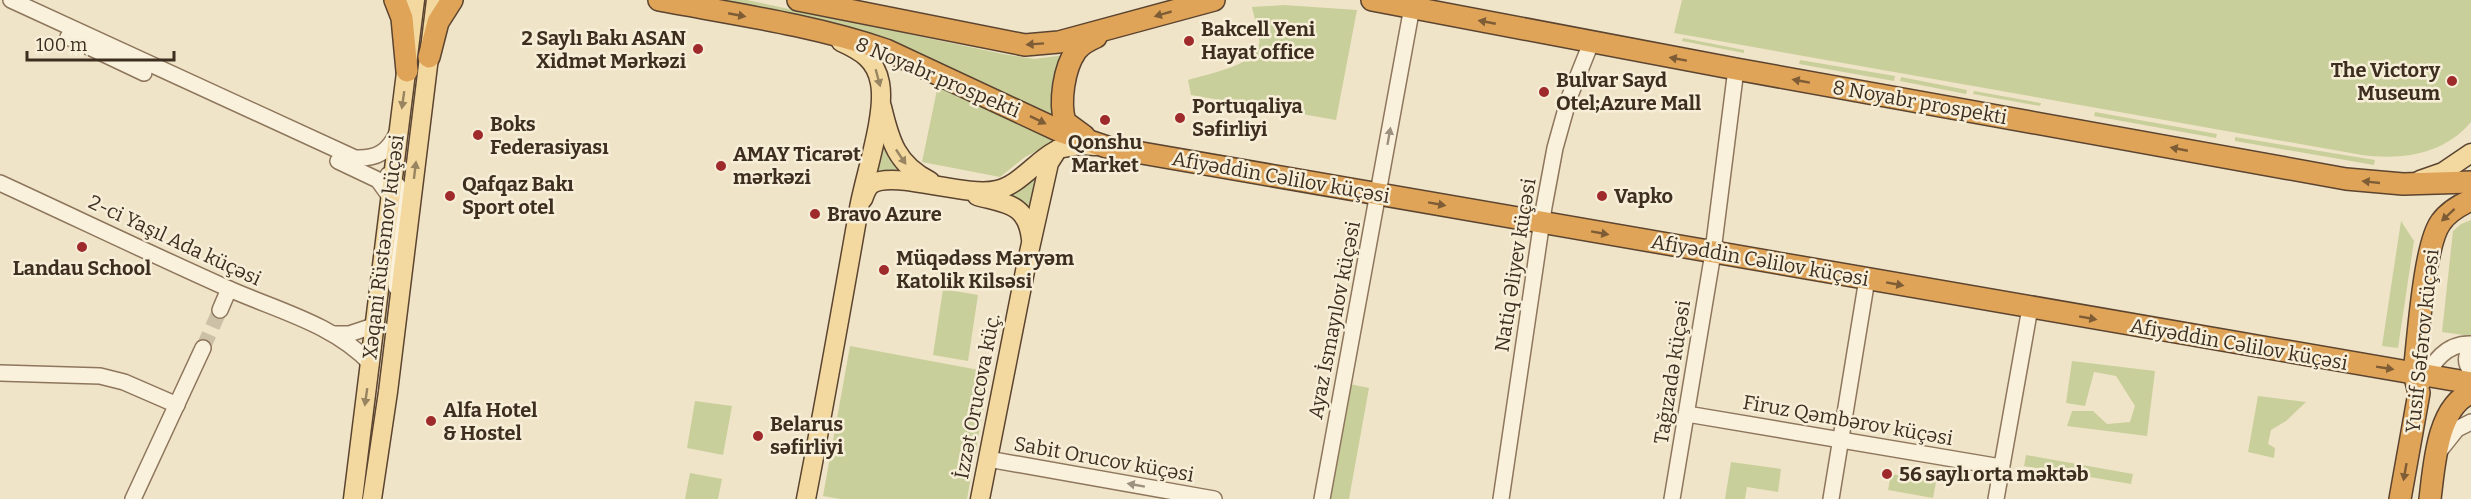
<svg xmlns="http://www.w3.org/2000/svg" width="2471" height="499" font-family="Bitter,serif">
<rect width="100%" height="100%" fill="#f0e4c8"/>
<g fill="#c9cf9b">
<path d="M723,0H747L1003,54L1034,59L1065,55L1054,116L923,56L825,22Z"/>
<path d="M1682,0H2471V122C2443,155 2402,160 2362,155L1674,33Z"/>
<path d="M1284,5L1357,10L1336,120L1191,95L1188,80C1207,74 1254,66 1259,45C1261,35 1254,18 1252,7Z"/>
<path d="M1683,38L1744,50V53L1682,41Z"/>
<path d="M1800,60L1895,76L1894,81L1799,64Z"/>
<path d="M1901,77L1967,90L1966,94L1900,81Z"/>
<path d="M938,85L1012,118L1056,141L1025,157L1000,177L922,162Z"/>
<path d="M1974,91L2041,103L2040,106L1973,94Z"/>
<path d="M2095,112L2217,134L2216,138L2094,116Z"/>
<path d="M880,135C886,153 891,162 907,173H873Z"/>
<path d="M2235,137L2375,160L2374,165L2235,141Z"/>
<path d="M1041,167L1032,211L1023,201L1010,196Z"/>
<path d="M2471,220V336L2442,332L2453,231L2461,224Z"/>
<path d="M2401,221L2414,241L2398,348L2382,346Z"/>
<path d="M943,289L978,295L968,361L933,355Z"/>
<path d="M850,346L990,372L967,499H840L823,496Z"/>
<path d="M2072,361L2155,371L2147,436L2067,426L2072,411H2093L2107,424L2130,422L2135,406L2116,376L2094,372L2085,406L2066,403Z"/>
<path d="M1350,384L1369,388L1349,499H1328Z"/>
<path d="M2258,396L2306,402L2286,421L2271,430L2268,444L2275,448L2274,458L2248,452Z"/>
<path d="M695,401L732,406L723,455L687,448Z"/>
<path d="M2026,455L2133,474L2131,484L2024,466Z"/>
<path d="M1731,462L1781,469L1778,492L1747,487L1745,499H1725Z"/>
<path d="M690,473L722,479L718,499H685Z"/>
<path d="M1891,474L1936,482L1933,498L1888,490Z"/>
</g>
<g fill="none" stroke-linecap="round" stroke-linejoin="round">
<path stroke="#ccc0a6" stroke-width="15" stroke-dasharray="15 8" stroke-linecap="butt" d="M203,348L220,310"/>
<g stroke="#8d765c" stroke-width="18">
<g id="minor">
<path d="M11,0L355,158C377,159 388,152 397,133"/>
<path d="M68,37L144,73"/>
<path d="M338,161L378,180L391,198"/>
<path d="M388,175L399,187L402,200L394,266L396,287"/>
<path d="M0,183C76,218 151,254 227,288C276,310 334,324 371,364"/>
<path d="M220,310L229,289"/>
<path d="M334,334H349L376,325"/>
<path d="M2471,348C2465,356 2465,363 2471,371"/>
<path d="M0,373L100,376L124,382L177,405"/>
<path d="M2423,382C2433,362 2446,343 2471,344"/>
<path d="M1687,414L2001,467"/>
<path d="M2441,449L2457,429L2471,422"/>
<path d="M988,459L1214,499"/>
<path d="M133,499L203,348"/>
<path d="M1322,499L1412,7"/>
<path d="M1501,499L1544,207L1555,148L1569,98L1591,43"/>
<path d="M1672,499L1712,259L1736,69"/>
<path d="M1831,499L1867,279"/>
<path d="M1996,499L2030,308"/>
</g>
</g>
<g stroke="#5b4430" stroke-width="21">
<g id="major">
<path d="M882,107C890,141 897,165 930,181"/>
<path d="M2420,180L2443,172L2471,153"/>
<path d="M977,196C1006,204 1027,203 1031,239"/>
<path d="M863,199C865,194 867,187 872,184C894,170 966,198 997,190C1019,185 1036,161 1055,151"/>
<path d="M353,499L415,0"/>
<path d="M372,499L388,392L436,0"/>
<path d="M806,499C825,402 842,305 859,208C865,175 886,114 880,83C876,60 861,51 841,42"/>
<path d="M980,499L1026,266L1049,163L1058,149L1081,145L1095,146"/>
</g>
</g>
<g stroke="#5b4430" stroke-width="24">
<g id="highway">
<path d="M395,0L402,18L407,71"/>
<path d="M659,0C734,14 813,25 886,50L1062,132L1107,147L2471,383"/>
<path d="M798,0L1025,45L1059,42L1214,0"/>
<path d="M1372,0L1736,69L2346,179L2403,184L2471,182"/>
<path d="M429,57L438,22L452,0"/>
<path d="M1084,136L1065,122C1059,102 1064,68 1076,51C1081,44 1089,40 1096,37"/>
<path d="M2400,499L2419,393L2414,373C2418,341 2424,244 2441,222C2448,212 2460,205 2471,200"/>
<path d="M2430,499C2434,468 2437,406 2471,393"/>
</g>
</g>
<use href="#minor" stroke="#faf1dc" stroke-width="15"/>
<use href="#major" stroke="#f3d9a0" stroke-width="18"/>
<use href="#highway" stroke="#e0a458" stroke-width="21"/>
</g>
<defs><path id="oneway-solid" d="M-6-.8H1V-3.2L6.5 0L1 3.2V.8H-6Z" transform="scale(1.5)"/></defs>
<g fill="#7e5d36">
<use href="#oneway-solid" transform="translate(1163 14) rotate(164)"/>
<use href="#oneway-solid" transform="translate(737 15) rotate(11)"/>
<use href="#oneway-solid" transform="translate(1487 22) rotate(-169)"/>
<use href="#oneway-solid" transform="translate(1035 44) rotate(176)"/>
<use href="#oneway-solid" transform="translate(1678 59) rotate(-170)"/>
<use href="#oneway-solid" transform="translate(1801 81) rotate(-170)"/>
<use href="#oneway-solid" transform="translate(1038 120) rotate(26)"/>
<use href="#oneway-solid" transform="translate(2179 149) rotate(-169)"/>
<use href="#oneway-solid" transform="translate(2371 182) rotate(-174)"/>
<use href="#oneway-solid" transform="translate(1437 204) rotate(10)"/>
<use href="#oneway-solid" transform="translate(2448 215) rotate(137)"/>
<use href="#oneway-solid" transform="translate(1600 233) rotate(10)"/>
<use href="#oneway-solid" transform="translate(1895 284) rotate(10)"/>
<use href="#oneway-solid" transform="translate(2088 318) rotate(10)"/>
<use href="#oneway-solid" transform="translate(2385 368) rotate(9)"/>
<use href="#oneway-solid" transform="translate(2405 472) rotate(100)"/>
</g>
<g fill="#988460">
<use href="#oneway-solid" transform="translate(878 78) rotate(75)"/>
<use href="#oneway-solid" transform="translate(403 100) rotate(98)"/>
<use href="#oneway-solid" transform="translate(901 157) rotate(56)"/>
<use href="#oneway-solid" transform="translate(415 170) rotate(-83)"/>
<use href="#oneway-solid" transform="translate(366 397) rotate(98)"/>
</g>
<g fill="#9c907e">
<use href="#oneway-solid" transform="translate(1389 136) rotate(-80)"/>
<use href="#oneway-solid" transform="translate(1136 485) rotate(-170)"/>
</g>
<g fill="#9e2a2b" stroke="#f7eed8" stroke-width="2">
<circle cx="1189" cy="41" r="6"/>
<circle cx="698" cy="49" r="6"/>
<circle cx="2452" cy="81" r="6"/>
<circle cx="1544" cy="92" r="6"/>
<circle cx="1180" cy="118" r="6"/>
<circle cx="1105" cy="120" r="6"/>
<circle cx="478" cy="135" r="6"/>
<circle cx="721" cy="166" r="6"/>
<circle cx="450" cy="196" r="6"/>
<circle cx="1602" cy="196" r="6"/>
<circle cx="815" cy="214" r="6"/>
<circle cx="82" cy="247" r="6"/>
<circle cx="884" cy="270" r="6"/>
<circle cx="431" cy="421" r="6"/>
<circle cx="758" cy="436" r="6"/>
<circle cx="1887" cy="474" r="6"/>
</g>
<g text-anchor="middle" stroke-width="5" stroke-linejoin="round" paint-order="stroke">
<g font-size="20" font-weight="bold" fill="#3d2e20" stroke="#f7eed8" text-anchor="start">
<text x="1201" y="36">Bakcell Yeni<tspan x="1201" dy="23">Hayat office</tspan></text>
<text x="686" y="45" text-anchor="end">2 Saylı Bakı ASAN<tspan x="686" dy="23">Xidmət Mərkəzi</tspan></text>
<text x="2440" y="77" text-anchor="end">The Victory<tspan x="2440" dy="23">Museum</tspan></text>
<text x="1556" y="87">Bulvar Sayd<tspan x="1556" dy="23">Otel;Azure Mall</tspan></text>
<text x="1192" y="113">Portuqaliya<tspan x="1192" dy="23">Səfirliyi</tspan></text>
<text x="490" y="131">Boks<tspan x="490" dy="23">Federasiyası</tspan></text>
<text x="1105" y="149" text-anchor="middle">Qonshu<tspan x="1105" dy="23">Market</tspan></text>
<text x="733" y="161">AMAY Ticarət<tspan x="733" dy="23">mərkəzi</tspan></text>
<text x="462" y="191">Qafqaz Bakı<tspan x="462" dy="23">Sport otel</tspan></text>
<text x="1614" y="203">Vapko</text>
<text x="827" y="221">Bravo Azure</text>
<text x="896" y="265">Müqədəss Məryəm<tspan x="896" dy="23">Katolik Kilsəsi</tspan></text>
<text x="82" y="275" text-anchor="middle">Landau School</text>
<text x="443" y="417">Alfa Hotel<tspan x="443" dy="23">&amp; Hostel</tspan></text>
<text x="770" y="431">Belarus<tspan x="770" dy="23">səfirliyi</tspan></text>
<text x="1899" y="481">56 saylı orta məktəb</text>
</g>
<g font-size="20" fill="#3d2e20" stroke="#f7eed8">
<text transform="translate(938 77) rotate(23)" y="7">8 Noyabr prospekti</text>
<text transform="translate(1920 102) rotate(10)" y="7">8 Noyabr prospekti</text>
<text transform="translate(1281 177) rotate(10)" y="7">Afiyəddin Cəlilov küçəsi</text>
<text transform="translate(175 240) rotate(25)" y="7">2-ci Yaşıl Ada küçəsi</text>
<text transform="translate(383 247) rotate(-83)" y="7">Xəqani Rüstəmov küçəsi</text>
<text transform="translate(1760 260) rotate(10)" y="7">Afiyəddin Cəlilov küçəsi</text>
<text transform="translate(1515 265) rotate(-81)" y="7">Natiq Əliyev küçəsi</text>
<text transform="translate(1334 320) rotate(-79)" y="7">Ayaz İsmayılov küçəsi</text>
<text transform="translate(2422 341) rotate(-84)" y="7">Yusif Səfərov küçəsi</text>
<text transform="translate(2239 344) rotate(10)" y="7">Afiyəddin Cəlilov küçəsi</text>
<text transform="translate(1672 372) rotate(-81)" y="7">Tağızadə küçəsi</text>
<text transform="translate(977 396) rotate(-79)" y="7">İzzət Orucova küç.</text>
<text transform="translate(1848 420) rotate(10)" y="7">Firuz Qəmbərov küçəsi</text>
<text transform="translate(1104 459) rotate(10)" y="7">Sabit Orucov küçəsi</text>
</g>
</g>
<path d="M27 51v9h147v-9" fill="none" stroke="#3d2e20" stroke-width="3"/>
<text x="36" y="51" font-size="18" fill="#3d2e20" stroke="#f7eed8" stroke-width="4.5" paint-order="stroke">100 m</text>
</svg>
